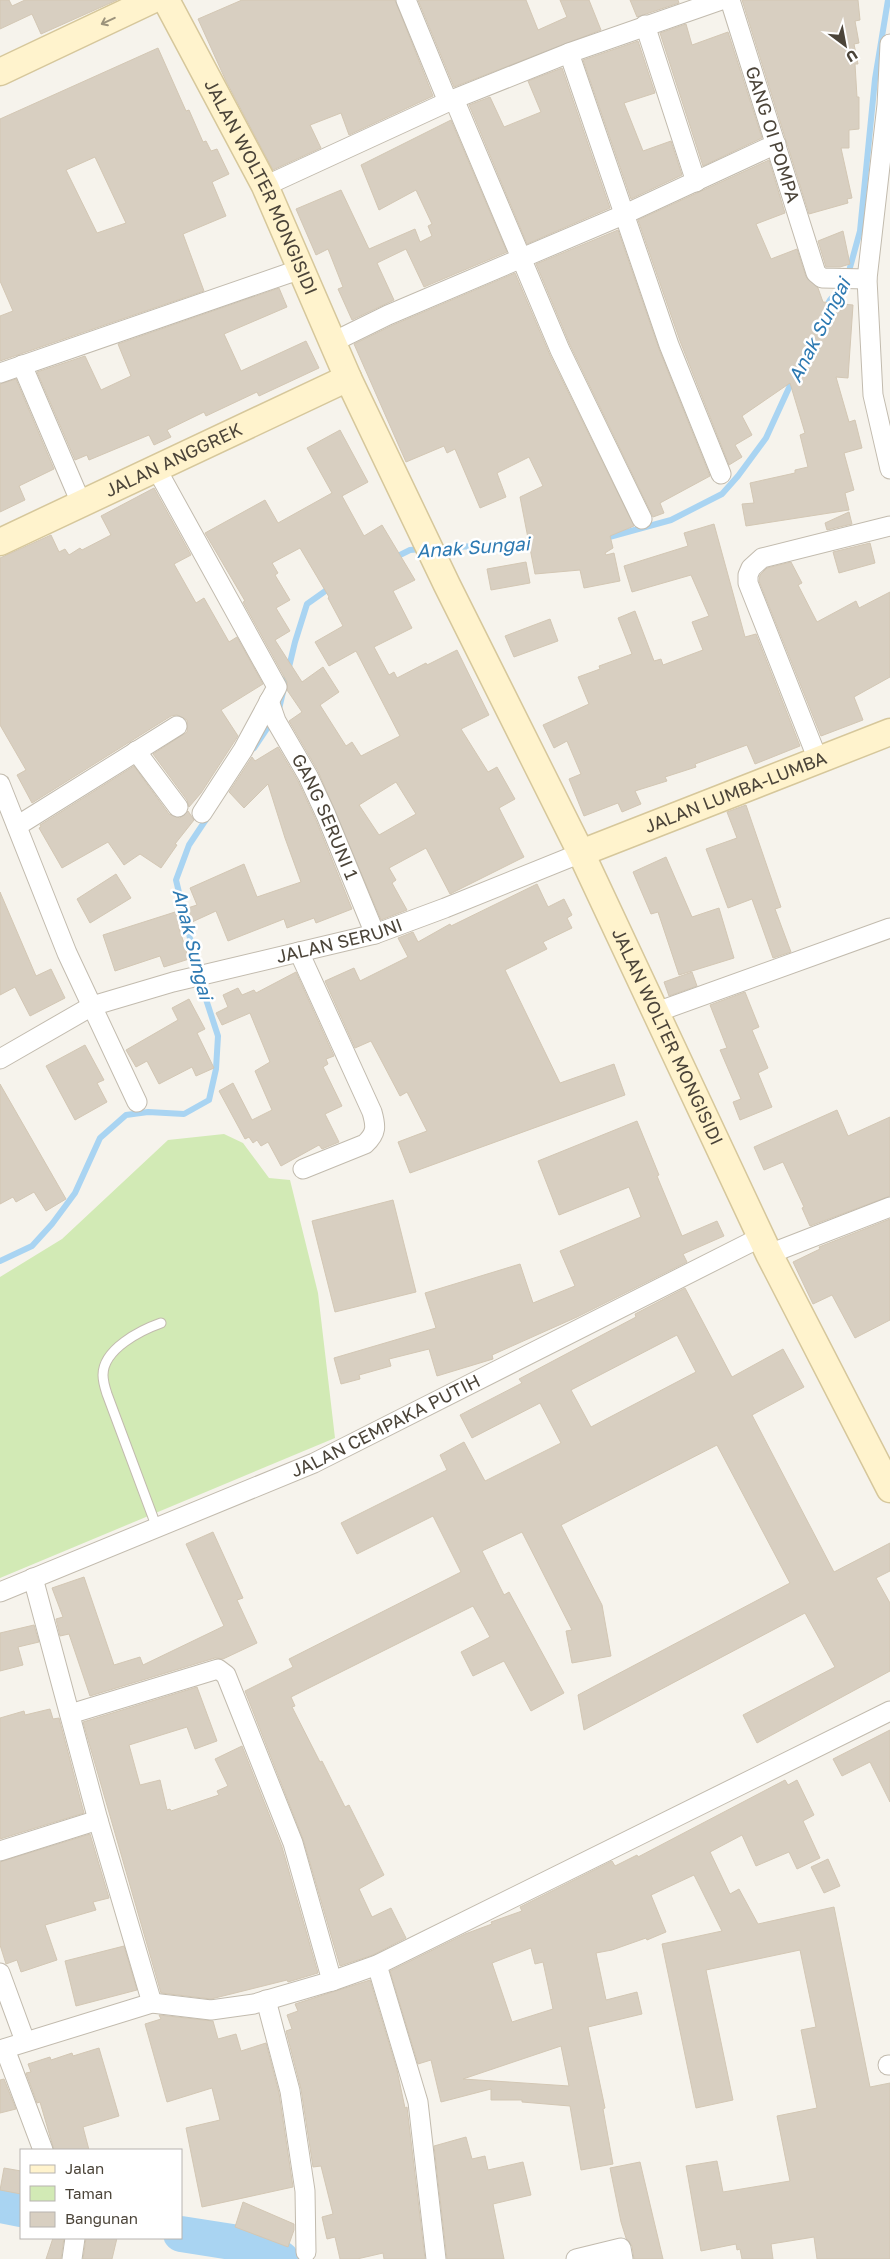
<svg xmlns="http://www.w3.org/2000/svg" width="890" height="2259" font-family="'Golos Text',sans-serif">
<rect width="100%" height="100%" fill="#f6f3ec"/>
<path fill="#d2eab5" d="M224,1134L243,1143L269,1178L290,1180L318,1293L335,1438L0,1578V1277L62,1239L168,1140Z"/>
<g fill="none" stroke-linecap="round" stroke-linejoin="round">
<g stroke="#a9d4f2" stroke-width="6">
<path d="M825,309L830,300L846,282L860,231L875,79L888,0"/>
<path d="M602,539L671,520L722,494L738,476L766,438L793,379"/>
<path d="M437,548L537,543"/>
<path d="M394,558L410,550L422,549"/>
<path d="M278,713L295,642L307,604L331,587"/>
<path d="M254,748L272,721"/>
<path d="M0,1261L32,1246L52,1224L75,1193L100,1138L126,1115L148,1112L184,1114L209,1100L216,1069L218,1036L201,984L176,880L189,845L209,815"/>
</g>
<g stroke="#a9d4f2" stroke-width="36">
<path d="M0,2205L21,2209"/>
<path d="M181,2234L264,2247L281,2259"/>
</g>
</g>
<g fill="#d8cfc1" stroke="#d3c7b4" fill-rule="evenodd">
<path d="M0,0H9L12,6L25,0H117L41,34L32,14L0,29Z"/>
<path d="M242,0H395L433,96L349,135L341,113L310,125L321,148L273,170L226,81L198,19Z"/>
<path d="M418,0H526L538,30L567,17L560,0H589L601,30L454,87Z"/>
<path d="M630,0H678L679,3L637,17Z"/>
<path d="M742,0H858L860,20L855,21L859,43L854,44L858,64H855L857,97H859V129L849,130V148H841L852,198L847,199L848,203L809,214Z"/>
<path d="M686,24L692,45L728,32L762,138L703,166L660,33Z"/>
<path d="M638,41L655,93L624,103L643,151L671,141L682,175L631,199L583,60Z"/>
<path d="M158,48L186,111L189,110L203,142L206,141L211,151L217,149L229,174L212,182L226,216L183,234L204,291L0,361V316L13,311L0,281V119ZM95,157L126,223L97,233L66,170Z"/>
<path d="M562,68L610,208L527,244L469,105L490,97L504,127L541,112L528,81Z"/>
<path d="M451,120L507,252L424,287L406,249L377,263L394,300L352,320L338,289L343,287L328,249L316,255L296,209L341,190L369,249L415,229L420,242L432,236L428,226L432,224L416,190L379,210L361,165Z"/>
<path d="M769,160L785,213L756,224L771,259L797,249L806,277L818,288L823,302L853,305L848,378L836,377L849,422L855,420L862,448L844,453L854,490L845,493L849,510L746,526L742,504L754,503L750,483L795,473V470L808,467L800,435L805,433L790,383L742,416L752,435L735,445L742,457L729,465L680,341L638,220Z"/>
<path d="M618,230L659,349L710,476L660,503L664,513L653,517L570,345L536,264Z"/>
<path d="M843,231L850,264L840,267H826L818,241Z"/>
<path d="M515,273L550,355L634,526L610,536L613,548L605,553L606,555L614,553L620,581L584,588L580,570L535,574L520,497L543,486L529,457L497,473L506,497L480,508L455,449L447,453L444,446L406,462L354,344L393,325Z"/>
<path d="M279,288L287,307L224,334L241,371L306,341L319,368L259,396L257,392L206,416L204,412L167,430L171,437L154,445L149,435L89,460L87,455L75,460L37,372L85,356L101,390L131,376L118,344Z"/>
<path d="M16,379L54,469L19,486L25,500L0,512V384Z"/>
<path d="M340,430L368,482L342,496L364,536L382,525L415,580L393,591L412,628L374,647L389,675L394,672L397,678L426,663L427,665L457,650L489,715L461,729L488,772L497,767L515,799L499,808L524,857L450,894L426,848L389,868L396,880L392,883L407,910L381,920L318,771L289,721L302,712L287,690V682L243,602L245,601L205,533L265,500L278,523L332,493L307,448ZM300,548L329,597L328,598L343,626L315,642L329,666L356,651L400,736L361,756L352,742L346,746L320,705L339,692L323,667L302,682L275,640L290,631L276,608L290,600L275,575L278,573L272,563ZM396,782L416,814L379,835L359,805Z"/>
<path d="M154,488L191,555L174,564L196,603L204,598L229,642L237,637L263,684L221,710L238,736L201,793L189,807L187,800L153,754L187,732V720L177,715L171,716L32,803L17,775L26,770L0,725V558L51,535L59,552L65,549L69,555L80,548L82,550L111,535L101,516Z"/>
<path d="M849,512L852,524L827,530L825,523Z"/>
<path d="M714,524L745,637L756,634L800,746L755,764L747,745L695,764L696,767L665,777L667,781L635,791L641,804L622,812L618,803L584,816L569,779L581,774L567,741L554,748L543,725L589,704L578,677L600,669L599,666L632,654L618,618L635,611L654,661L661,659L663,665L703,650L692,622L709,616L691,575L632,592L624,566L688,546L684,533Z"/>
<path d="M870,543L875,563L839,573L833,552Z"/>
<path d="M526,562L530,583L491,590L487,569Z"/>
<path d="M791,562L802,583L798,585L817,622L856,601L859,608L890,592V677L854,697L863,720L821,736L759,581L760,575L767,568Z"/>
<path d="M550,619L558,641L514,657L505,636Z"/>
<path d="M278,747L298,781L316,820L352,909L316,923L314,918L287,928L284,919L228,941L216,911L179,928L189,959L164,967L160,956L115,971L103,935L197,905L190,888L244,864L257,897L301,882L285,838L268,784L244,808L229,792L252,757L255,761Z"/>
<path d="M134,766L169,814L180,818L188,811L194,820L175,844L177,845L161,868L140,854L124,865L108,842L62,868L39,828L41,827L40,825Z"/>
<path d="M746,805L781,907L775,909L791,952L773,958L752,899L728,908L706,849L737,838L727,812Z"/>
<path d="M666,857L692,917L719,908L734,958L679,975L658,912L651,914L633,872Z"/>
<path d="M116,874L131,898L90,923L77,899Z"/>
<path d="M537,884L548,907L564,899L572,915L567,918L572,928L543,942L547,949L505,970L560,1083L614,1064L625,1095L410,1173L398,1142L427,1131L407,1092L400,1096L371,1041L355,1048L325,981L354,968L360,981L408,957L398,938L413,932L418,942L450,924L451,926Z"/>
<path d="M0,892L36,976L51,969L65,998L30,1016L15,987L0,995Z"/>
<path d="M296,972L334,1056L326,1059L328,1064L323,1067L342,1106L325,1114L339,1142L322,1149L319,1145L281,1166L268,1142L261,1146L257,1140L253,1143L249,1137L245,1139L219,1091L233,1083L252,1120L272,1110L255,1071L270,1062L250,1013L222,1025L216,1013L228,1007L223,995L238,988L242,995L254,990L256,993Z"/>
<path d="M692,972L697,986L669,996L664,982Z"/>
<path d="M745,992L759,1027L752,1030L768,1068L758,1073L772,1107L740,1120L733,1102L741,1099L720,1050L727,1048L710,1005Z"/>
<path d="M189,999L205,1029L197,1033L214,1068L196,1076L192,1067L159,1084L147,1061L136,1067L126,1050L178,1020L172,1008Z"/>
<path d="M85,1045L104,1080L97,1083L107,1102L75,1120L46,1066Z"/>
<path d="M0,1084L66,1199L46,1211L34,1192L16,1202L13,1197L0,1204Z"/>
<path d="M837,1110L848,1136L890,1117V1196L810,1226L802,1208L804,1207L783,1162L764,1170L754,1147Z"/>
<path d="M637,1121L659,1175L657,1176L682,1236L717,1221L724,1236L683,1254L687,1262L577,1317L492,1355L493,1359L437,1376L429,1349L389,1359L391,1366L359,1375L360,1379L341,1384L334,1358L436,1328L425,1293L520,1264L533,1303L575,1286L560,1251L641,1217L629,1187L559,1215L538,1161Z"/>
<path d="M393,1200L416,1292L335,1312L312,1221Z"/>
<path d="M890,1219V1320L855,1338L832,1295L813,1304L793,1262L820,1249L819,1247Z"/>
<path d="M685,1288L732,1377L783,1349L804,1387L752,1415L834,1572L890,1543V1571L876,1578L890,1603V1671L757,1743L743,1715L835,1667L805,1613L584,1730L578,1695L790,1583L717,1445L561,1525L602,1605L611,1656L572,1663L566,1631L572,1630L522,1532L482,1551L504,1595L509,1592L564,1693L531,1711L504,1661L473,1676L461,1652L490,1637L473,1606L291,1697L295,1706L292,1707L320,1762L322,1761L345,1807L349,1805L384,1875L359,1889L372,1917L391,1908L406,1938L373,1955L340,1966L303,1839L245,1691L293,1667L289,1659L461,1572L433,1516L357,1554L341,1523L447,1470L440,1455L464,1442L485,1481L561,1443L540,1403L472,1438L460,1415L522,1383L519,1379L636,1317L635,1314ZM677,1335L696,1372L591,1427L571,1390Z"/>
<path d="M213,1532L243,1598L237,1600L257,1643L223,1659L215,1658L90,1696L69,1634L60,1636L56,1619L63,1617L52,1588L84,1577L114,1665L140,1657L143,1665L224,1626L186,1544Z"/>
<path d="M34,1625L39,1642L18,1647L23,1665L0,1671V1633Z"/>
<path d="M197,1687L217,1741L195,1749L187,1727L129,1745L140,1785L160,1780L167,1810L170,1809L171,1811L219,1795L217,1791L228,1786L215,1759L242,1746L282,1847L318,1973L288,1982L287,1980L211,1999L161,1993L83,1722Z"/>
<path d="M50,1709L53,1719L59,1718L84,1813L0,1839V1718L24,1711L25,1715Z"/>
<path d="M890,1730V1802L870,1762L842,1776L833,1759Z"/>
<path d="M785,1780L788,1785L797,1780L814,1815L803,1821L820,1858L797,1869L789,1852L756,1866L742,1835L710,1852L730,1894L739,1889L758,1924L834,1907L870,2087L890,2083V2259H817L814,2237L771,2244L773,2259H742L740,2249L737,2250L736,2244L701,2251L686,2166L717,2161L723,2192L790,2181L777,2116L817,2108L801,2030L816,2027L800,1950L706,1970L733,2100L696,2108L662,1944L722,1931L694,1875L651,1895L666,1932L647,1940L646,1938L612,1950L596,1953L606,2000L637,1992L642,2014L588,2027L605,2108L603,2109L613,2164L581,2170L570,2106L522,2102V2100H491V2089L441,2102L431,2060L418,2064L390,1971L465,1934L492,1924L491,1922L522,1911L520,1907L612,1861L615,1866L637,1855L638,1857ZM531,1948L535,1964L543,1962L553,2009L512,2022L492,1963ZM561,2046L569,2086L463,2079Z"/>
<path d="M90,1834L109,1898L93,1902L96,1910L45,1925L57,1960L21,1972L17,1960L6,1964L0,1945V1862Z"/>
<path d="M828,1859L840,1886L824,1893L811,1867Z"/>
<path d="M124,1946L137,1990L76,2006L65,1961Z"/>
<path d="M370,1980L397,2070L405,2108L407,2107L425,2259H384L383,2253L357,2259H340L335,2237L327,2239L322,2217L333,2214L321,2166L313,2167L301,2089L286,2031L292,2029L287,2015L298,2011L295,2004Z"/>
<path d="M159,2015L213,2021L218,2039L236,2034L241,2051L266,2043L279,2093L293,2187L202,2207L186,2128L220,2120L212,2088L167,2102L145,2024L161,2019Z"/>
<path d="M99,2048L119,2116L83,2127L89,2150H54L40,2102L37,2103L26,2073L31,2072L28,2064L50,2057L51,2060L72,2053L73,2056Z"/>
<path d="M4,2079L16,2109L0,2113V2080Z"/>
<path d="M466,2137L472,2159L485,2156L488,2170L523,2162L531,2195L493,2204L504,2259H447L434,2146Z"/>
<path d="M640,2162L653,2217L663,2259H634L632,2246L626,2238L621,2222L610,2168Z"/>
<path d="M4,2168L21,2171V2194L0,2190Z"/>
<path d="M243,2202L294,2224V2230L288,2247L235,2227Z"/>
<path d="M53,2238H64L61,2259H46Z"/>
<path d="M86,2238H117L112,2259H83Z"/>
</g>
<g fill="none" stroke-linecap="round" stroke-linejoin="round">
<g stroke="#c2bbae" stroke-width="11">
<path id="lane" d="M157,1528L107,1394C105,1388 103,1381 103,1375C103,1349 141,1330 161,1323"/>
</g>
<g stroke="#c2bbae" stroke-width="21">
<g id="street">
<path d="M406,0L448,102"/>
<path id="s1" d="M730,0L816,273L822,278L867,279"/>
<path d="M645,25L696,182"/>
<path d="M890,44L887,105L867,279L873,395L890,469"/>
<path d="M569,53L669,345L721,474"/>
<path d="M454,99L560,350L642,519"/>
<path d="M265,186L454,99L569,53L721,0"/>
<path d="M333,342L388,315L623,215L776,144"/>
<path d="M22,365L81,503"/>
<path d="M0,373L301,269"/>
<path d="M156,468L277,687L243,750L202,813"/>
<path id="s2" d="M269,701L276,721L308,776L326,815L375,934"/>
<path d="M136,751L178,807"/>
<path d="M818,760L748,583V575L751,568L762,558L890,526"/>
<path d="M0,784L67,953L137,1102"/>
<path d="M17,826L177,726"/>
<path d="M299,952L372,1112C376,1126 377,1133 365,1144L303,1169"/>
<path d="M654,1013L890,928"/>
<path id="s3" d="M0,1059L92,1006L173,982L375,934L445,908L581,853"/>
<path d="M769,1254L890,1207"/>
<path d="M33,1578L98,1820L152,2003"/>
<path id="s4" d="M0,1592L314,1463L761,1237"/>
<path d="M70,1714L218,1669L226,1675L293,1843L332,1981"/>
<path d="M0,1851L98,1820"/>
<path d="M377,1965L418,2102L436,2259"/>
<path d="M0,1973L25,2041"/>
<path d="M266,2000L290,2091L305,2191L306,2252"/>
<path d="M5,2049L43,2150"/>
<path d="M0,2050L152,2003L211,2010L254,2004L332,1981L377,1965L890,1711"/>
<path d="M888,2065H890"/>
<path d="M72,2259L75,2238"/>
<path d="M576,2259L621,2248L623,2259"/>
</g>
</g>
<g stroke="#d6c79b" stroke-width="29">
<g id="secondary">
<path id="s5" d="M166,0L265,186L348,378L447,585L581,853L769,1254L890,1489"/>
<path d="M0,72L152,0"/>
<path id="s6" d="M0,542L348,378"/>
<path id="s7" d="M581,853L890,732"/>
</g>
</g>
<use href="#lane" stroke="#fff" stroke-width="9"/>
<use href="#street" stroke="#fff" stroke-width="19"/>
<use href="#secondary" stroke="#fff3cd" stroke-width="26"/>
</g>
<defs><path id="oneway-shaft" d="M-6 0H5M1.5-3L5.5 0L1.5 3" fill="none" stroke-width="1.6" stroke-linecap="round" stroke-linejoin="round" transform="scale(1.25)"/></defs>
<use stroke="#9c937c" href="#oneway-shaft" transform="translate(108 21) rotate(155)"/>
<g text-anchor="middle" stroke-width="5" stroke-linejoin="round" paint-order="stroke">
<g font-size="18" fill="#4b4439" stroke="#fff">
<text dy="6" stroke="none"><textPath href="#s1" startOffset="141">GANG OI POMPA</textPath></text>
<text dy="6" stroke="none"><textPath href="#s5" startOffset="210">JALAN WOLTER MONGISIDI</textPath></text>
<text dy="6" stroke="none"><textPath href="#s6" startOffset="192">JALAN ANGGREK</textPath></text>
<text dy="6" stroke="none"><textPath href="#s7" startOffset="166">JALAN LUMBA-LUMBA</textPath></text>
<text dy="6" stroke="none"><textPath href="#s2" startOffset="129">GANG SERUNI 1</textPath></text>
<text dy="6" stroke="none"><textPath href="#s3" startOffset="362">JALAN SERUNI</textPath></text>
<text dy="6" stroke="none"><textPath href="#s5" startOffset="1152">JALAN WOLTER MONGISIDI</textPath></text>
<text dy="6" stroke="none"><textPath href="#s4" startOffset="420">JALAN CEMPAKA PUTIH</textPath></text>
</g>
<g font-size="19" font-style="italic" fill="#2e7ab2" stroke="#fff">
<text transform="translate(819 330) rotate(-63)" y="7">Anak Sungai</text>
<text transform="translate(473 547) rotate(-4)" y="7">Anak Sungai</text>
<text transform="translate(193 944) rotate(76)" y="7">Anak Sungai</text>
</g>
</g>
<rect x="20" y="2149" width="162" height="90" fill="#ffffff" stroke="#b7b4b0"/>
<rect x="30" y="2165" width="25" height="8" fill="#fff3cd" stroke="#b7b4b0"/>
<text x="65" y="2174" font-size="15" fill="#4b4439">Jalan</text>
<rect x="30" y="2186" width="25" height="15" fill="#d2eab5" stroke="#b7b4b0"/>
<text x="65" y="2199" font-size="15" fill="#4b4439">Taman</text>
<rect x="30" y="2212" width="25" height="15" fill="#d8cfc1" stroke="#b7b4b0"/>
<text x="65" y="2224" font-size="15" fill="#4b4439">Bangunan</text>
<g transform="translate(845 45) rotate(148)" stroke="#ffffff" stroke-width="4" paint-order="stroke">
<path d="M0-4L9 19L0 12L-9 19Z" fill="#4b4439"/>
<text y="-8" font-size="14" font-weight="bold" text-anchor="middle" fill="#4b4439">U</text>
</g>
</svg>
